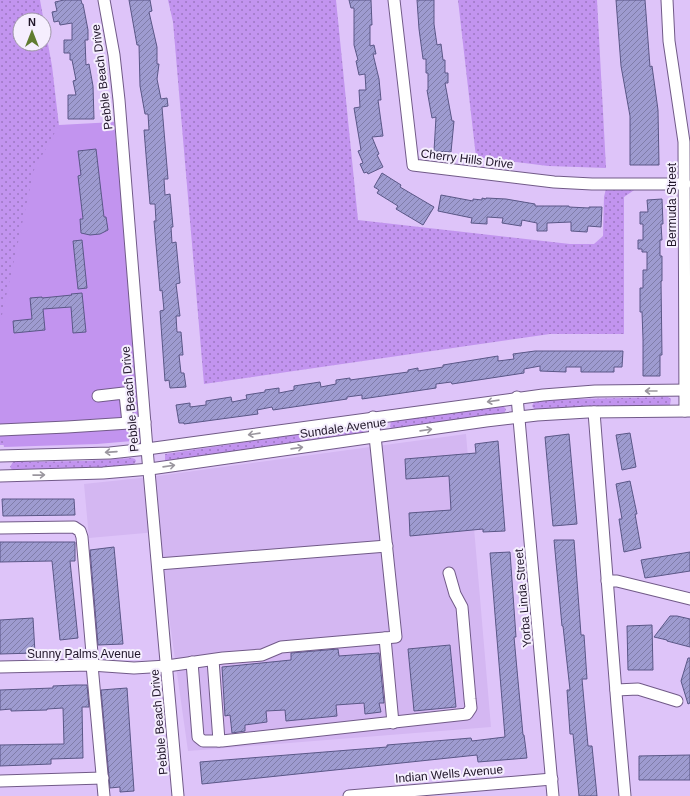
<svg xmlns="http://www.w3.org/2000/svg" width="690" height="796" font-family="Helvetica,sans-serif">
<defs>
<pattern id="grass-dots" width="8" height="8" patternUnits="userSpaceOnUse"><rect width="8" height="8" fill="#c294ef"/><path d="M2 2h.1M6 6h.1" fill="none" stroke="#9d78c2" stroke-width="1.8" stroke-linecap="round"/></pattern>
<pattern id="building-hatch" width="6" height="6" patternUnits="userSpaceOnUse"><rect width="6" height="6" fill="#9e9bd0"/><path d="M-1 1l2-2M0 6l6-6M5 7l2-2" fill="none" stroke="#807da9"/></pattern>
</defs>
<rect width="100%" height="100%" fill="#dec4f9"/>
<path fill="#d4b7f2" d="M466,434L491,727L188,751L157,532L89,538L84,484L150,477Z"/>
<g fill="url(#grass-dots)" fill-rule="evenodd">
<path d="M0,0H40L52,66L59,126L106,124L97,443L0,445ZM20,20H44V44H20Z"/>
<path d="M168,0H336L358,220L570,244H594L603,236L604,197L607,184H643L624,197V334H550L204,384L173,22Z"/>
<path d="M458,0H597L606,168L548,166L476,157Z"/>
<path d="M668,397L671,399L670,405L668,406H604L535,410L532,406L534,402L537,401L578,399Z"/>
<path d="M502,405L506,409L504,414L394,430L390,427L391,421Z"/>
<path d="M362,425L366,429L363,434L166,462L165,461V454Z"/>
<path d="M132,458L135,459L136,461L133,466L14,472L10,467L13,462L84,461Z"/>
</g>
<path fill="#c294ef" d="M114,122L144,440L97,444L4,447L0,427V324L34,170L59,125Z"/>
<g fill="url(#building-hatch)" stroke="#5a5787">
<path d="M64,0H81L82,4H83L88,30V40H85L86,65L89,64L93,86L94,119H68V95H76L73,81L76,80L72,60H70V53H64V40H72V23L60,25L59,21L54,22L52,12L57,11L55,2Z"/>
<path d="M129,0H150L152,11L149,12L157,47V64H159L157,79L161,99L167,98L168,106L162,107L168,179H164L165,195L170,194L173,227H171L172,243L176,242L180,283L176,284L180,316H176L177,332H181L183,355H179L181,373H184L186,387L170,388L169,380L165,381L160,311L164,310L162,290L160,291L154,221H156L155,204H150L144,130H149L148,114H145L140,86L139,45H137Z"/>
<path d="M349,0H371L372,25H370V46L374,45L376,54H373L379,79L381,100H378L383,136L372,137L379,154L377,155L383,167L368,174L367,172L364,173L360,164L363,163L358,151L361,150L354,108L360,107L359,90H366L365,74L359,75L356,61L358,60L354,45V8H351Z"/>
<path d="M417,0H434V24L437,45L441,44L443,60H445V73H448V83H445L452,121H454L451,152L434,151L436,117L432,118L427,90H428V73H426V59H423L419,29Z"/>
<path d="M616,0H645L650,67L652,66L658,110L659,165H630V116L621,66Z"/>
<path d="M96,149L104,217H106L108,230L100,234L90,235L81,233L80,219H83L78,176L81,175L78,151Z"/>
<path d="M382,173L401,185L400,187L434,207L423,225L396,209L398,206L377,193L379,190L374,187Z"/>
<path d="M441,195L473,201V199L482,200V198L486,199V198L506,199L535,204V206H569V207L589,208V207H602L601,227L588,226L587,232L571,231V222L547,223V231H537V223L522,220L521,226L502,223L503,218L487,217V224L471,223L472,218L438,211Z"/>
<path d="M662,199L663,224H661L662,240H660V256H662V281H661L662,355H660V376H643V339L642,312H640V288H643V270H647V252H642V249H638V240H643V224H640V212H648L647,200Z"/>
<path d="M82,240L87,288L78,289L73,241Z"/>
<path d="M82,293L86,332L73,333L71,307L43,309L45,330L14,333L13,321L32,319L30,298L42,297V298L72,295L71,294Z"/>
<path d="M535,351H623L622,367H614V372H581V367H566V372L540,371V366L524,369V373L452,384L451,382L436,384V388L362,399V395L347,397V399L273,410L272,407L257,410L258,414L184,424V423H179L176,405L190,403V407L206,405V401L231,397L232,402L247,399L246,395L265,392V390L279,388V393L294,390V386L320,382L321,387L336,384V380L350,378V380L408,372V370L418,368V371L443,367V365L498,356V361L514,359L513,354Z"/>
<path d="M630,433L636,467L622,470L616,435Z"/>
<path d="M569,434L577,524L553,526L545,437Z"/>
<path d="M498,441L505,531L483,532V529L410,536L409,513L451,510L449,476L406,479L405,459L476,453L475,444Z"/>
<path d="M630,481L637,514H635L641,548L624,552L619,519H622L616,484Z"/>
<path d="M2,499H74L75,515L3,516Z"/>
<path d="M554,540H574L581,635H584L587,679H582L588,746H592L597,796H579L573,734H570L567,690H570L563,626H562Z"/>
<path d="M0,542H75V561H70L78,638L60,640L52,561L0,562Z"/>
<path d="M114,547L123,644L98,645L90,550Z"/>
<path d="M510,552L516,637H514L523,735H524L527,758L478,762L477,755L202,784L200,762L387,747V745L471,738L472,741L505,737L490,553Z"/>
<path d="M690,552V571L645,578L641,560Z"/>
<path d="M670,616H677L690,619V647L667,641V640L654,637Z"/>
<path d="M33,618L35,653L0,654V620Z"/>
<path d="M652,625L653,670H628L627,626Z"/>
<path d="M450,645L456,707L414,711L408,649Z"/>
<path d="M338,649L339,656L379,653L384,703H379L381,712L365,714L364,703L336,705L337,716L286,721L285,710L266,711L267,722L245,725V731L232,733L230,715L225,716L222,667L291,660V653Z"/>
<path d="M688,658H690V703L688,704L681,681Z"/>
<path d="M75,685H87L89,707H82L83,758L51,759V764L0,766V745L64,744L63,708L47,709V710L11,711V709L0,710V690L53,688V686Z"/>
<path d="M127,688L134,791L120,792V787L110,788L101,690Z"/>
<path d="M690,755V780H639V756Z"/>
</g>
<g fill="none" stroke-linecap="round" stroke-linejoin="round">
<g stroke="#715a88" stroke-width="13">
<g id="minor">
<path d="M104,0L114,55L119,100L147,449L178,796"/>
<path d="M394,0L413,165L554,182L592,184H685"/>
<path d="M667,0L669,41L684,142L685,411"/>
<path d="M98,396L124,393L125,394L128,423"/>
<path d="M517,397L553,796"/>
<path d="M594,412L617,705L625,796"/>
<path d="M0,430L67,427L145,422"/>
<path d="M0,456L110,453L147,449L543,395L595,391L690,390"/>
<path d="M0,476L103,473L150,469L486,421L537,415L588,412L690,411"/>
<path d="M0,528L74,527L80,531L82,537L93,665"/>
<path d="M158,564L387,546"/>
<path d="M607,581H617L690,599"/>
<path d="M385,638L393,723"/>
<path d="M213,660L219,741"/>
<path d="M192,662L198,737L203,741H222L467,714L471,708L470,699L462,607L455,594L449,573"/>
<path d="M92,665L104,796"/>
<path d="M0,667L91,665L134,668L167,666L223,658L262,655L281,647L396,637L373,417"/>
<path d="M616,690L638,689L677,701"/>
<path d="M0,781L103,778"/>
<path d="M349,796L552,779"/>
</g>
</g>
<use href="#minor" stroke="#fff" stroke-width="11"/>
</g>
<defs><path id="oneway-shaft" d="M-6 0H5M1.5-3L5.5 0L1.5 3" fill="none" stroke-width="1.6" stroke-linecap="round" stroke-linejoin="round"/></defs>
<g stroke="#9a969e">
<use href="#oneway-shaft" transform="translate(651 391) rotate(180)"/>
<use href="#oneway-shaft" transform="translate(493 401) rotate(172)"/>
<use href="#oneway-shaft" transform="translate(426 430) rotate(-8)"/>
<use href="#oneway-shaft" transform="translate(254 434) rotate(172)"/>
<use href="#oneway-shaft" transform="translate(297 448) rotate(-8)"/>
<use href="#oneway-shaft" transform="translate(111 452) rotate(176)"/>
<use href="#oneway-shaft" transform="translate(169 466) rotate(-8)"/>
<use href="#oneway-shaft" transform="translate(39 475) rotate(-1)"/>
</g>
<g text-anchor="middle" stroke-width="4" stroke-linejoin="round" paint-order="stroke">
<g font-size="12" fill="#1f1528" stroke="#f5eefe">
<text transform="translate(102 77) rotate(-97)" y="4">Pebble Beach Drive</text>
<text transform="translate(467 159) rotate(7)" y="4">Cherry Hills Drive</text>
<text transform="translate(672 205) rotate(-90)" y="4">Bermuda Street</text>
<text transform="translate(130 399) rotate(-95)" y="4">Pebble Beach Drive</text>
<text transform="translate(343 428) rotate(-8)" y="4">Sundale Avenue</text>
<text transform="translate(523 598) rotate(-95)" y="4">Yorba Linda Street</text>
<text x="84" y="658">Sunny Palms Avenue</text>
<text transform="translate(159 722) rotate(-95)" y="4">Pebble Beach Drive</text>
<text transform="translate(449 774) rotate(-5)" y="4">Indian Wells Avenue</text>
</g>
</g>
<g transform="translate(32 32)"><circle r="19" fill="#f5eefe" stroke="#9f97a8"/>
<path d="M0-3L7 15L0 10L-7 15Z" fill="#607c30"/>
<text y="-6" font-size="11" font-weight="bold" text-anchor="middle" fill="#1f1528">N</text>
</g>
</svg>
